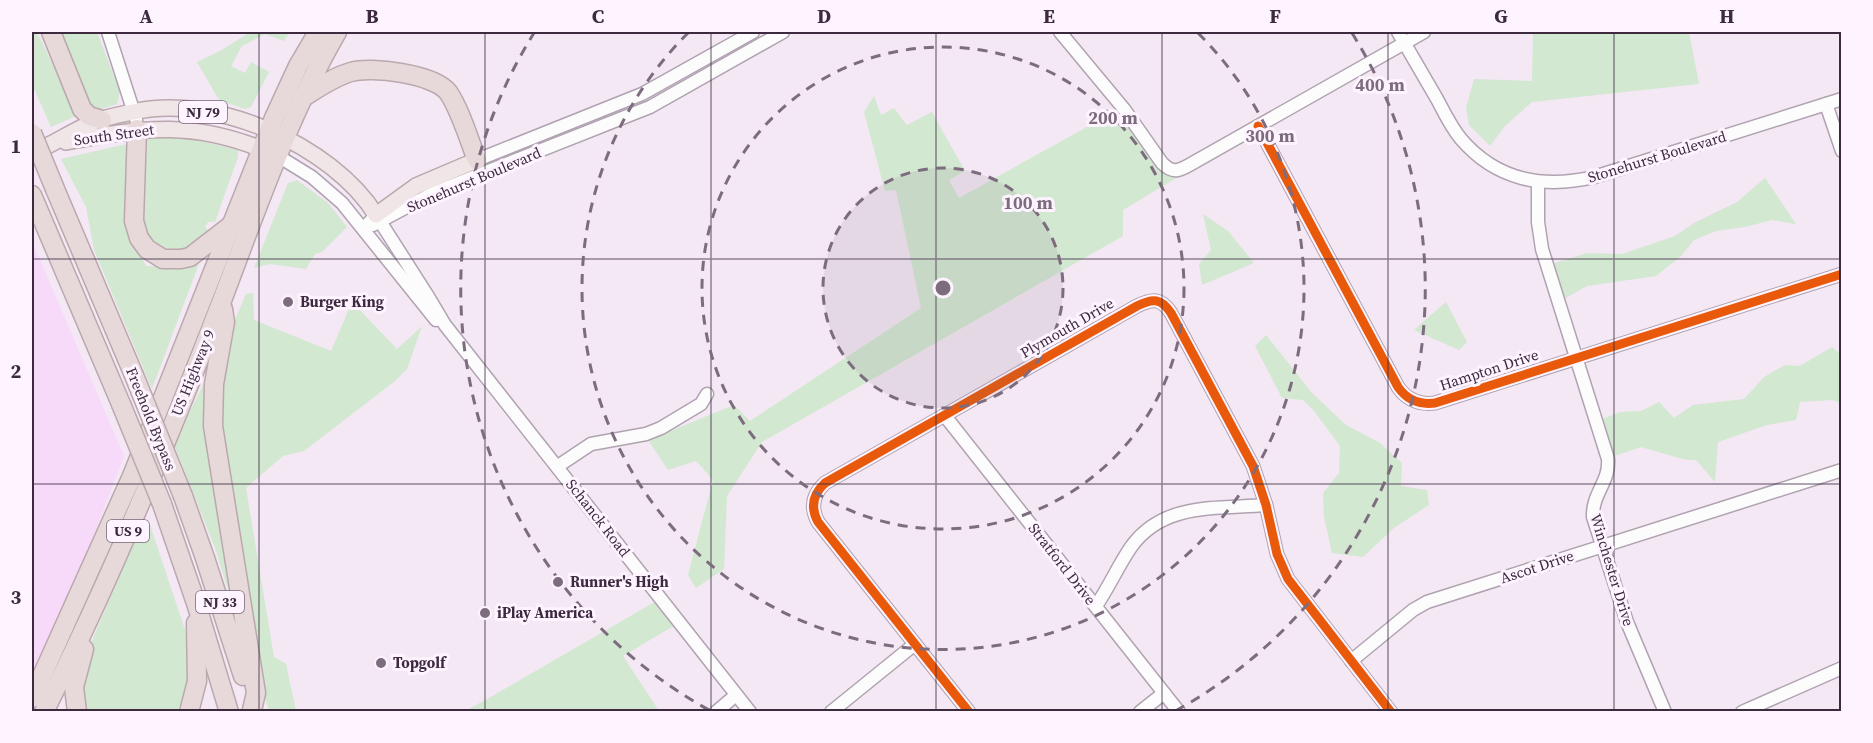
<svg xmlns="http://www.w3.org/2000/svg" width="1873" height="743" font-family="'Source Serif 4',serif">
<rect width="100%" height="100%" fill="#f3e8f4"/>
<path fill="#f7dafa" d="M32,241L124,456L68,602L32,674Z"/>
<g fill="#d2e8d1">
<path d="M32,32H36L42,42L76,116L51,127L32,84Z"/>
<path d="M55,32H97L120,92L117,104L96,111L85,103Z"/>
<path d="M250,32H290L284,41L265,34L242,46L231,66L245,73L251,62L269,72L251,107L245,109L219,100L197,62L220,51Z"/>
<path d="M1533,32H1689L1699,84L1532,102L1505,126L1490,146L1469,125L1466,108L1474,79L1532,81Z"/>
<path d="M874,96L881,115L894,108L907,125L932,112L965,171L949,180L959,198L1123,107L1178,177L1123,210V236L762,442L727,496L724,569L696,588L688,575L713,480L696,461L668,470L648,440L734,405L750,421L921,308L896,190L885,191L864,112Z"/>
<path d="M148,138H189L238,150V157L215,222H208L205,227L210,232L194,249L158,253L142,237L143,141Z"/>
<path d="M131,143L127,228L146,266L169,267L200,261L152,389L94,250L86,207L61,159Z"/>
<path d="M1765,178L1796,224L1772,220L1745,227L1716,231L1694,240L1681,256L1656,276L1587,286L1564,299L1552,264L1587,253L1622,254L1675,236L1694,223L1737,202Z"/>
<path d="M297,180L328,203L347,227L322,252L315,254L306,269L270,264L254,268L288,183Z"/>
<path d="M1203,214L1228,231L1254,263L1202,285L1199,264L1211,250Z"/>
<path d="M253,293L254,320L331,351L352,302L397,349L422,326L407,369L395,381L304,451L283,456L246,488L274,657L286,664L296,711H269L261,685L216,407L223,348L246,294Z"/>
<path d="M1446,302L1467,342L1459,350L1414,330Z"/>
<path d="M1266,335L1312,393L1346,425L1380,443L1402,463L1401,486L1427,490L1429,505L1394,528L1363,557L1332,553L1324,517L1323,493L1339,473L1340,446L1314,411L1303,400L1282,398L1255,346Z"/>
<path d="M1832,347L1841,355V403L1832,400L1800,402L1796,420L1767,425L1718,442L1715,482L1696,460H1686L1641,447L1615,456L1600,420L1620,412L1641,411L1659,402L1674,418L1693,405L1744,399L1764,377L1785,365L1800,366Z"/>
<path d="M206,379L233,606L215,548L175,447L179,433Z"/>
<path d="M142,523L150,525L188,639L189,671L182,700L177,712L82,711L79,671Z"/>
<path d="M658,600L677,624L623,656L659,711L463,712L489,698Z"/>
</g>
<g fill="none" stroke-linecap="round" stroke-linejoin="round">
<g stroke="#b0a3b1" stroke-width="15">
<g id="minor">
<path d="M108,32L136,119"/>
<path d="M1060,32L1124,109L1162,163C1173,174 1179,171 1191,164L1424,32"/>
<path d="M1398,32C1411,54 1424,77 1437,99C1444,112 1451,127 1461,139C1496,180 1543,189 1594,177L1842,99"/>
<path d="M1826,104L1842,151"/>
<path d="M1258,126L1398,387C1407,400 1419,405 1435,403L1842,274"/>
<path d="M278,156L312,177L342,203L436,320"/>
<path d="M477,160L642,94L753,32"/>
<path d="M1538,183V222L1542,249L1608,459C1610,482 1592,493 1593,517L1627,622L1665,712"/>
<path d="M373,225L433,193L650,107L783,32"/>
<path d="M364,228L376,215L429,298L445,325L750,712"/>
<path d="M945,416L1179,712"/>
<path d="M558,466L591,444L646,434L661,428L701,404L707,394"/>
<path d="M1096,606C1109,587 1118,566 1131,547C1163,502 1217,509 1266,505"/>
<path d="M1351,661L1413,610L1427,602L1842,470"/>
<path d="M716,712L736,695"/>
<path d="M831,712L915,644"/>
<path d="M969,712L818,522C810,507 813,494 825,483L1137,306C1153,298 1161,298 1171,313L1253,466L1266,505L1277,554L1288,579L1391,712"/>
<path d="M1140,712L1164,693"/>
<path d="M1742,712L1842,668"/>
</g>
</g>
<g stroke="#bba8ae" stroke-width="18">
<g id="major">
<path d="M66,142C144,127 195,120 271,153"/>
<path d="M32,153C52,145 69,133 89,124C102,118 118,115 133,112C214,93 332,145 376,215L416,186L477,160"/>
</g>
</g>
<g stroke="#bba8ae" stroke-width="21">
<g id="highway">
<path d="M51,32L82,109L89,116L102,120"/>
<path d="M302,98C317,89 333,77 351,72C371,66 434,74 448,92C460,109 469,140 477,160"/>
<path d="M137,129L134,221L139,238L147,249L163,259H181L190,257L230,226"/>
<path d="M55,189L133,373"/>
<path d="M32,195L121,404"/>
<path d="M223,309L225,322L214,384L213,426L256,693L252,710"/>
<path d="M183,496L205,558L243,676"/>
<path d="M162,504L196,603L229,712"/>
<path d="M32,698L132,476L274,118L298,66L318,32"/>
<path d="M44,712C111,579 168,441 221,303C256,211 288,117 337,32"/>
<path d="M77,712L74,687L84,649"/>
<path d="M189,712L197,681L196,623"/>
</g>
</g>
<use href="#minor" stroke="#fdfcfd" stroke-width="12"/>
<use href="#major" stroke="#f0e6e7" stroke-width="15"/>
<use href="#highway" stroke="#e7d9da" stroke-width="18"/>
<g stroke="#bba8ae" stroke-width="21" stroke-linecap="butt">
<g id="highway-bridge">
<path d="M32,133L55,189"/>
<path d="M133,373L183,496"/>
<path d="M121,404L162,504"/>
</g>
</g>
<use href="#highway-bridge" stroke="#e7d9da" stroke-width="18"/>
<g stroke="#fef4ff" stroke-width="13">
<g id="cycleway">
<path d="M1258,126L1398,387C1407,400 1419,405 1435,403L1842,274"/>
<path d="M969,712L818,522C810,507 813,494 825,483L1137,306C1153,298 1161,298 1171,313L1253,466L1266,505L1277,554L1288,579L1391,712"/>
</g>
</g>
<use href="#cycleway" stroke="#e8590c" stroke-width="9"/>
</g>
<path fill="none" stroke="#3d2a3f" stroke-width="1.5" stroke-opacity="0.55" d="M259,32V712M485,32V712M711,32V712M936,32V712M1162,32V712M1388,32V712M1614,32V712M32,259H1842M32,484H1842"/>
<circle cx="943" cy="288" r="120" fill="#7d6c7e" fill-opacity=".12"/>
<g fill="none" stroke="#7d6c7e" stroke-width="3" stroke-dasharray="10 8">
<circle cx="943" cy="288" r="120"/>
<circle cx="943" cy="288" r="241"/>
<path d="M1198 33A361 361 0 1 1 688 33"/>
<path d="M709 710A482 482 0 0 1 534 33M1352 33A482 482 0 0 1 1177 710"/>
</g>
<g fill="#7d6c7e" stroke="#fef4ff" stroke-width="2">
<circle cx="288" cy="302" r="6"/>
<circle cx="558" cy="582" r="6"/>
<circle cx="485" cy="613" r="6"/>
<circle cx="381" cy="663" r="6"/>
</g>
<g text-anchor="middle" stroke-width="6" stroke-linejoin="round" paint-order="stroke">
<g fill="#fef4ff" stroke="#776779" stroke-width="1.5">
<rect x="179" y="101" width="48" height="22" rx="4.5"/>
<rect x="107" y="520" width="42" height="22" rx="4.5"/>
<rect x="196" y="591" width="48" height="22" rx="4.5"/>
</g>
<g font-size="14" font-weight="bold" fill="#3d2a3f">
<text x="203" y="117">NJ 79</text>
<text x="128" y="536">US 9</text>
<text x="220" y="607">NJ 33</text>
</g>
<g font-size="15" fill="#3d2a3f" stroke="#fef4ff">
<text transform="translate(114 135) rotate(-8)" y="5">South Street</text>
<text transform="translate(1657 157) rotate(-17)" y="5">Stonehurst Boulevard</text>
<text transform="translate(474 180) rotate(-23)" y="5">Stonehurst Boulevard</text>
<text transform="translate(1067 328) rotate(-30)" y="5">Plymouth Drive</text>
<text transform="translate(1489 370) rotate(-18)" y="5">Hampton Drive</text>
<text transform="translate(193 373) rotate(-68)" y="5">US Highway 9</text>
<text transform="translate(151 419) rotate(68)" y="5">Freehold Bypass</text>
<text transform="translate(598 518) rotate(52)" y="5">Schanck Road</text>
<text transform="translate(1062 564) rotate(52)" y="5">Stratford Drive</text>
<text transform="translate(1537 567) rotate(-18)" y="5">Ascot Drive</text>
<text transform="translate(1612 570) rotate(73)" y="5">Winchester Drive</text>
</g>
<g font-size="15" font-weight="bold" fill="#3d2a3f" stroke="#fef4ff" text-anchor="start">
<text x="300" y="307">Burger King</text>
<text x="570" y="587">Runner's High</text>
<text x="497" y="618">iPlay America</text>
<text x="393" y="668">Topgolf</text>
</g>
</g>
<circle cx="943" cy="288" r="9" fill="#7d6c7e" stroke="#fef4ff" stroke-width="3"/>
<g font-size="18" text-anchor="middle" font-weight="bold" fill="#7d6c7e" stroke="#fef4ff" stroke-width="6" stroke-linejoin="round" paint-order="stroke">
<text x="1380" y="91">400 m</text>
<text x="1113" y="124">200 m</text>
<text x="1270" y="142">300 m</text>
<text x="1028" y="209">100 m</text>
</g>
<rect width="1873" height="743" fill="none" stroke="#fef4ff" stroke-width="66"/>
<rect x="33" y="33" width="1807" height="677" fill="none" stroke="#3d2a3f" stroke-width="2"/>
<g font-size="20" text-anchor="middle" font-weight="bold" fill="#3d2a3f">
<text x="146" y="23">A</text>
<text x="372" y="23">B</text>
<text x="598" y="23">C</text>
<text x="824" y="23">D</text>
<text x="1049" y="23">E</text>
<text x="1275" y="23">F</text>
<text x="1501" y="23">G</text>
<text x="1727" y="23">H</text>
<text x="16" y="153">1</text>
<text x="16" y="378">2</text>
<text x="16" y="604">3</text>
</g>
</svg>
